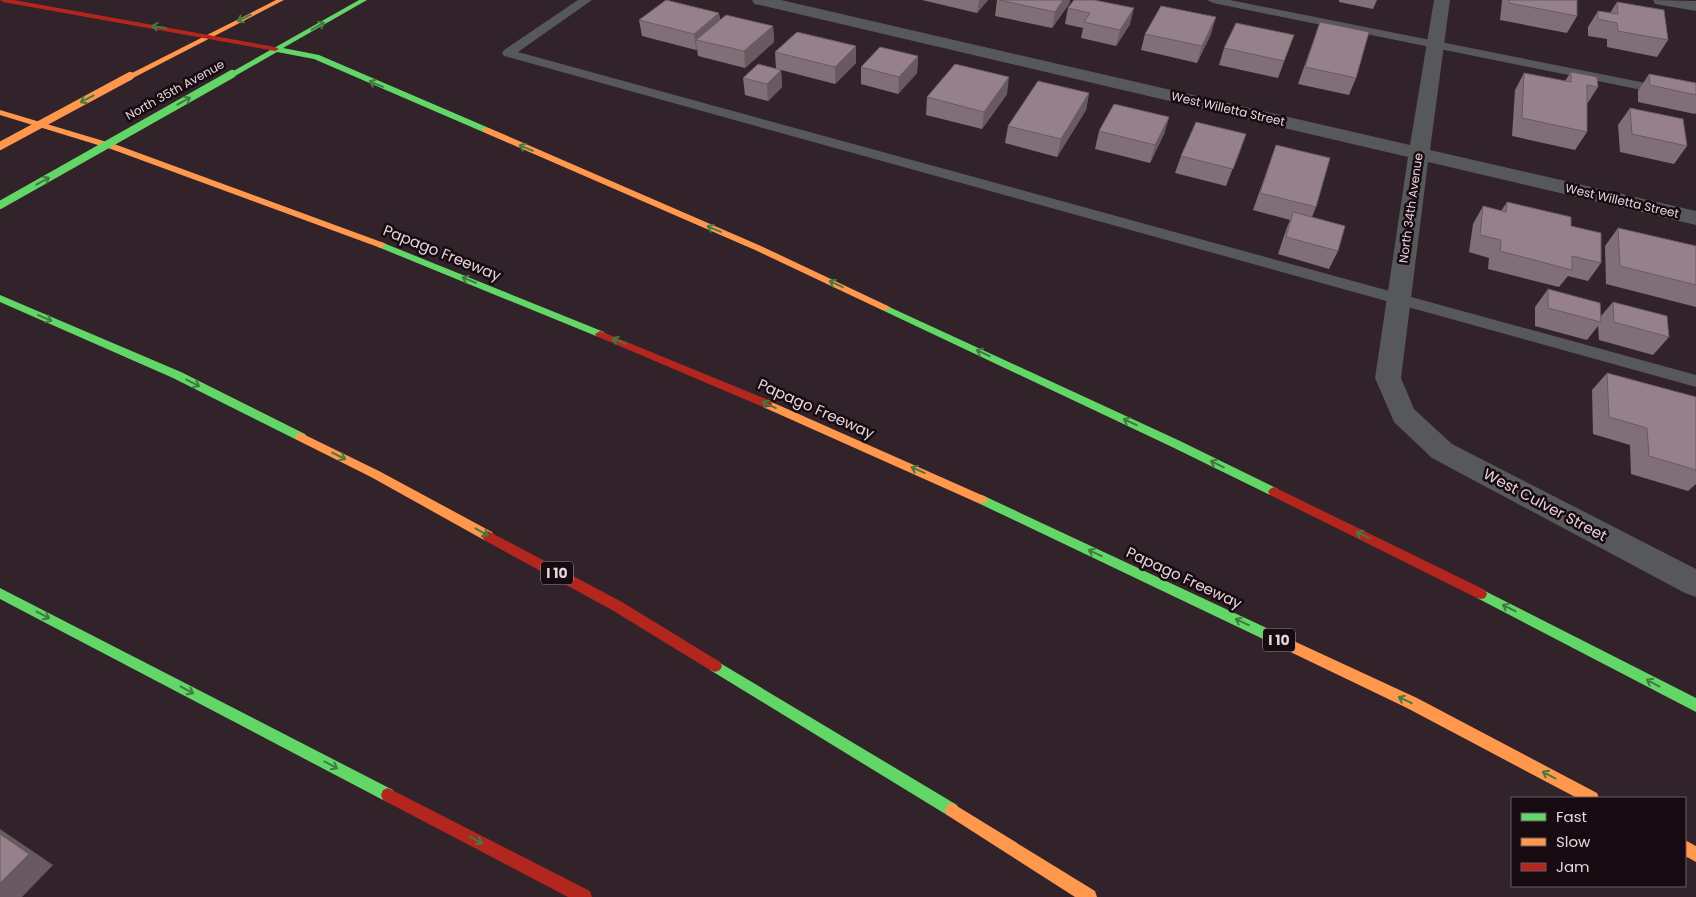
<svg xmlns="http://www.w3.org/2000/svg" width="1696" height="897" font-family="Poppins,sans-serif">
<rect width="100%" height="100%" fill="#32222a"/>
<g fill="none" stroke-linecap="round" stroke-linejoin="round">
<g fill="#56585a" fill-rule="evenodd">
<path d="M578,0H592L518,52L1696,375V387L504,56L502,53L504,50Z"/>
<path d="M1207,0H1230L1696,93V101L1213,3Z"/>
</g>
<g fill="#56585a" fill-rule="evenodd">
<path d="M752,0H781L1410,145L1434,0H1450L1430,150L1696,211V225L1428,162L1401,378L1414,409L1452,444L1696,569V597L1685,593L1432,458L1394,422L1375,378L1408,157L760,5L754,4Z"/>
<path d="M1653,0L1696,1V11L1655,4Z"/>
</g>
<g fill="#63d668" fill-rule="evenodd">
<path d="M359,0H367L283,48L319,55L489,128V132H483L314,59L277,52L235,76L228,74Z"/>
<path d="M381,242L604,332L605,334L600,337L596,336L378,247L376,245Z"/>
<path d="M0,295L181,372L305,434L307,437L305,440H297L173,378L0,302Z"/>
<path d="M885,305L1178,440L1278,489L1280,492L1278,495H1270L1170,446L882,310L880,308L882,306Z"/>
<path d="M982,495L1290,639L1292,643L1290,647L1285,649L1280,647L978,503L976,500L978,497Z"/>
<path d="M0,588L393,790L395,795L393,800L388,802L383,800L0,599Z"/>
<path d="M1481,589L1696,698V712L1477,598L1475,594L1477,590Z"/>
<path d="M715,660L957,805L959,810L957,815L952,817L947,815L710,670L708,666L710,662Z"/>
</g>
<g fill="#ff974d" fill-rule="evenodd">
<path d="M276,0H284L133,78L126,76Z"/>
<path d="M0,110L117,145L384,243L386,245L381,248L378,247L111,149L0,115Z"/>
<path d="M483,128H489L761,246L888,306L890,308L888,310H882L755,250L483,132Z"/>
<path d="M767,400L986,497L988,500L986,503H978L763,407L762,404L763,401Z"/>
<path d="M301,433L379,471L492,532L494,536L492,540L488,541L484,540L371,477L297,440L295,437L297,434Z"/>
<path d="M1285,637L1417,698L1597,793L1599,798H1577L1407,708L1280,647L1278,643L1280,639Z"/>
<path d="M952,803L1095,891L1097,897H1075L947,815L945,810L947,805Z"/>
<path d="M1685,840L1696,846V862L1685,856Z"/>
</g>
<g fill="#b3261e" fill-rule="evenodd">
<path d="M0,0H14L275,47L279,49L275,51L3,2Z"/>
<path d="M600,331L771,401L772,404L771,407H763L596,336L595,334Z"/>
<path d="M1274,487L1485,590L1487,594L1485,598L1481,599L1477,598L1270,495L1268,492L1270,489Z"/>
<path d="M488,531L622,602L720,662L722,666L720,670L715,672L710,670L612,610L484,540L482,536L484,532Z"/>
<path d="M388,788L590,891L592,897H568L383,800L381,795L383,790Z"/>
</g>
<path stroke="#63d668" stroke-width="8" d="M0,205L232,74"/>
<path stroke="#ff974d" stroke-width="8" d="M0,146L130,76"/>
</g>
<g fill="#816f77">
<path d="M922,0H988L977,13Z"/>
<path d="M997,0H1070L1069,4L1052,28L995,16Z"/>
<path d="M1074,0L1130,24L1116,46L1081,38L1083,28L1065,24L1068,8Z"/>
<path d="M1339,0H1377L1373,9L1339,2Z"/>
<path d="M1502,0H1577V16L1567,33L1500,20Z"/>
<path d="M1617,2L1668,40L1657,57L1607,47V39L1588,36V27L1598,11L1610,13Z"/>
<path d="M719,13L720,20L773,26L774,42L745,68L698,56L697,49L696,50L642,36L639,20Z"/>
<path d="M1320,22L1356,78L1349,95L1298,84Z"/>
<path d="M1145,34H1211L1197,63L1141,50Z"/>
<path d="M1294,35L1278,78L1219,65L1224,48Z"/>
<path d="M775,52L856,63L835,84L781,70L782,87L768,101L745,95L743,78L776,69Z"/>
<path d="M918,56L917,73L898,94L861,84V67Z"/>
<path d="M1571,72L1598,87L1587,104V132L1575,150L1512,136L1515,90L1524,73L1565,81Z"/>
<path d="M1649,74L1696,83V113L1695,114L1638,102V91Z"/>
<path d="M1089,93L1086,110L1057,157L1005,143L1008,126Z"/>
<path d="M1007,94L982,129L926,115L927,97Z"/>
<path d="M1630,108L1687,146L1674,164L1620,152L1618,125Z"/>
<path d="M1169,117L1164,134L1150,163L1095,149L1099,131Z"/>
<path d="M1246,134L1226,186L1175,173L1181,156Z"/>
<path d="M1276,145L1316,207L1312,217L1338,251L1329,269L1278,254L1286,230L1290,220L1253,210Z"/>
<path d="M1507,202L1571,226L1601,263L1588,281L1568,276L1559,287L1488,269L1489,258L1469,252L1473,224L1483,206L1501,211Z"/>
<path d="M1618,228L1696,246V307L1606,284L1605,246Z"/>
<path d="M1548,289L1601,316L1613,302L1669,337L1653,355L1599,340L1598,326L1587,340L1535,326V307Z"/>
<path d="M1607,373L1696,397V484L1688,491L1631,474L1630,445L1593,434L1592,390Z"/>
</g>
<g fill="#695a61">
<path d="M979,0H988L977,13Z"/>
<path d="M1063,0H1070L1069,4L1052,28L1055,12Z"/>
<path d="M1134,8L1130,24L1116,46L1120,30Z"/>
<path d="M719,13L721,29L696,40L697,49L696,50L694,34Z"/>
<path d="M1216,17L1211,34L1197,63L1202,46Z"/>
<path d="M773,26L774,42L745,68L744,51Z"/>
<path d="M856,46V63L835,84V67Z"/>
<path d="M918,56L917,73L898,94L899,77Z"/>
<path d="M781,70L782,87L768,101L767,84Z"/>
<path d="M1009,77L1007,94L982,129L984,112Z"/>
<path d="M1089,93L1086,110L1057,157L1061,139Z"/>
<path d="M1169,117L1164,134L1150,163L1155,145Z"/>
<path d="M1246,134L1240,152L1226,186L1233,169Z"/>
<path d="M0,829L53,865L22,897H0Z"/>
</g>
<g fill="#96818a" stroke="#695a61">
<path d="M666,0L719,13L694,34L639,20Z"/>
<path d="M999,0H1063L1055,12Z"/>
<path d="M1074,0H1094L1134,8L1120,30L1084,22L1090,13L1068,8Z"/>
<path d="M1509,0H1577V16L1509,3Z"/>
<path d="M1617,2L1664,10L1668,40L1618,31L1617,23L1598,19V11L1618,14Z"/>
<path d="M1161,6L1216,17L1202,46L1145,34Z"/>
<path d="M726,15L773,26L744,51L696,40Z"/>
<path d="M1320,22L1369,32L1356,78L1305,67Z"/>
<path d="M1236,23L1294,35L1284,61L1224,48Z"/>
<path d="M797,32L856,46L835,67L775,52Z"/>
<path d="M880,47L918,56L899,77L861,67Z"/>
<path d="M758,64L781,70L767,84L743,78Z"/>
<path d="M955,64L1009,77L984,112L927,97Z"/>
<path d="M1571,72L1597,77L1598,87L1587,85V132L1522,118L1524,73L1571,82Z"/>
<path d="M1649,74L1696,83V95L1650,85Z"/>
<path d="M1038,81L1089,93L1061,139L1008,126Z"/>
<path d="M1114,104L1169,117L1155,145L1099,131Z"/>
<path d="M1630,108L1683,119L1687,146L1632,134Z"/>
<path d="M1196,122L1246,134L1233,169L1181,156Z"/>
<path d="M1276,145L1330,158L1316,207L1260,193Z"/>
<path d="M1507,202L1571,217V226L1601,233V263L1572,256V270L1500,251L1501,240L1480,235L1483,206L1506,212Z"/>
<path d="M1293,212L1345,226L1338,251L1286,237Z"/>
<path d="M1618,228L1696,246V285L1620,266Z"/>
<path d="M1548,289L1600,303L1601,322L1548,308Z"/>
<path d="M1613,302L1667,316L1669,337L1614,322Z"/>
<path d="M1607,373L1696,397V470L1649,456L1647,428L1609,417Z"/>
<path d="M0,834L29,854L0,883Z"/>
</g>
<defs><path id="oneway-shaft" d="M-6 0H5M1.5-3L5.5 0L1.5 3" fill="none" stroke-width="1.6" stroke-linecap="round" stroke-linejoin="round" transform="scale(1.25)"/></defs>
<g stroke="#417b41">
<use href="#oneway-shaft" transform="translate(244 18) rotate(154)"/>
<use href="#oneway-shaft" transform="translate(318 26) rotate(-29)"/>
<use href="#oneway-shaft" transform="translate(159 27) rotate(-170)"/>
<use href="#oneway-shaft" transform="translate(376 84) rotate(-157)"/>
<use href="#oneway-shaft" transform="translate(87 99) rotate(152)"/>
<use href="#oneway-shaft" transform="translate(184 101) rotate(-29)"/>
<use href="#oneway-shaft" transform="translate(526 148) rotate(-157)"/>
<use href="#oneway-shaft" transform="translate(43 181) rotate(-29)"/>
<use href="#oneway-shaft" transform="translate(714 229) rotate(-157)"/>
<use href="#oneway-shaft" transform="translate(469 280) rotate(-158)"/>
<use href="#oneway-shaft" transform="translate(836 284) rotate(-155)"/>
<use href="#oneway-shaft" transform="translate(45 318) rotate(23)"/>
<use href="#oneway-shaft" transform="translate(619 341) rotate(-158)"/>
<use href="#oneway-shaft" transform="translate(983 353) rotate(-155)"/>
<use href="#oneway-shaft" transform="translate(193 383) rotate(27)"/>
<use href="#oneway-shaft" transform="translate(769 405) rotate(-156)"/>
<use href="#oneway-shaft" transform="translate(1130 422) rotate(-155)"/>
<use href="#oneway-shaft" transform="translate(339 456) rotate(27)"/>
<use href="#oneway-shaft" transform="translate(1217 464) rotate(-154)"/>
<use href="#oneway-shaft" transform="translate(918 470) rotate(-156)"/>
<use href="#oneway-shaft" transform="translate(482 532) rotate(29)"/>
<use href="#oneway-shaft" transform="translate(1363 535) rotate(-154)"/>
<use href="#oneway-shaft" transform="translate(1095 553) rotate(-155)"/>
<use href="#oneway-shaft" transform="translate(1509 608) rotate(-153)"/>
<use href="#oneway-shaft" transform="translate(43 615) rotate(28)"/>
<use href="#oneway-shaft" transform="translate(1242 622) rotate(-155)"/>
<use href="#oneway-shaft" transform="translate(1653 683) rotate(-152)"/>
<use href="#oneway-shaft" transform="translate(187 690) rotate(28)"/>
<use href="#oneway-shaft" transform="translate(1405 700) rotate(-155)"/>
<use href="#oneway-shaft" transform="translate(331 765) rotate(28)"/>
<use href="#oneway-shaft" transform="translate(1549 775) rotate(-152)"/>
<use href="#oneway-shaft" transform="translate(476 840) rotate(28)"/>
</g>
<g text-anchor="middle" stroke-width="5" stroke-linejoin="round" paint-order="stroke">
<g font-size="12" fill="#e7d4dc" stroke="#170b11">
<text transform="translate(175 90) rotate(-29)" y="4">North 35th Avenue</text>
<text transform="translate(1228 109) rotate(13)" y="4">West Willetta Street</text>
<text transform="translate(1622 201) rotate(13)" y="4">West Willetta Street</text>
<text transform="translate(1411 208) rotate(-82)" y="4">North 34th Avenue</text>
</g>
<g fill="#170b11" stroke="#a9989f" stroke-width="1">
<rect x="541" y="561.5" width="32" height="23" rx="4"/>
<rect x="1263" y="628.5" width="32" height="23" rx="4"/>
</g>
<g font-size="14" font-weight="bold" fill="#e7d4dc">
<text x="557" y="578">I 10</text>
<text x="1279" y="645">I 10</text>
</g>
<g font-size="15" fill="#e7d4dc" stroke="#170b11">
<text transform="translate(442 253) rotate(22)" y="5">Papago Freeway</text>
<text transform="translate(816 409) rotate(24)" y="5">Papago Freeway</text>
<text transform="translate(1545 505) rotate(28)" y="5">West Culver Street</text>
<text transform="translate(1184 578) rotate(25)" y="5">Papago Freeway</text>
</g>
</g>
<rect x="1511" y="797" width="175" height="90" fill="#170b11" stroke="#6a5b62"/>
<rect x="1521" y="813" width="25" height="8" fill="#63d668" stroke="#6a5b62"/>
<text x="1556" y="822" font-size="15" fill="#e7d4dc">Fast</text>
<rect x="1521" y="838" width="25" height="8" fill="#ff974d" stroke="#6a5b62"/>
<text x="1556" y="847" font-size="15" fill="#e7d4dc">Slow</text>
<rect x="1521" y="863" width="25" height="8" fill="#b3261e" stroke="#6a5b62"/>
<text x="1556" y="872" font-size="15" fill="#e7d4dc">Jam</text>
</svg>
